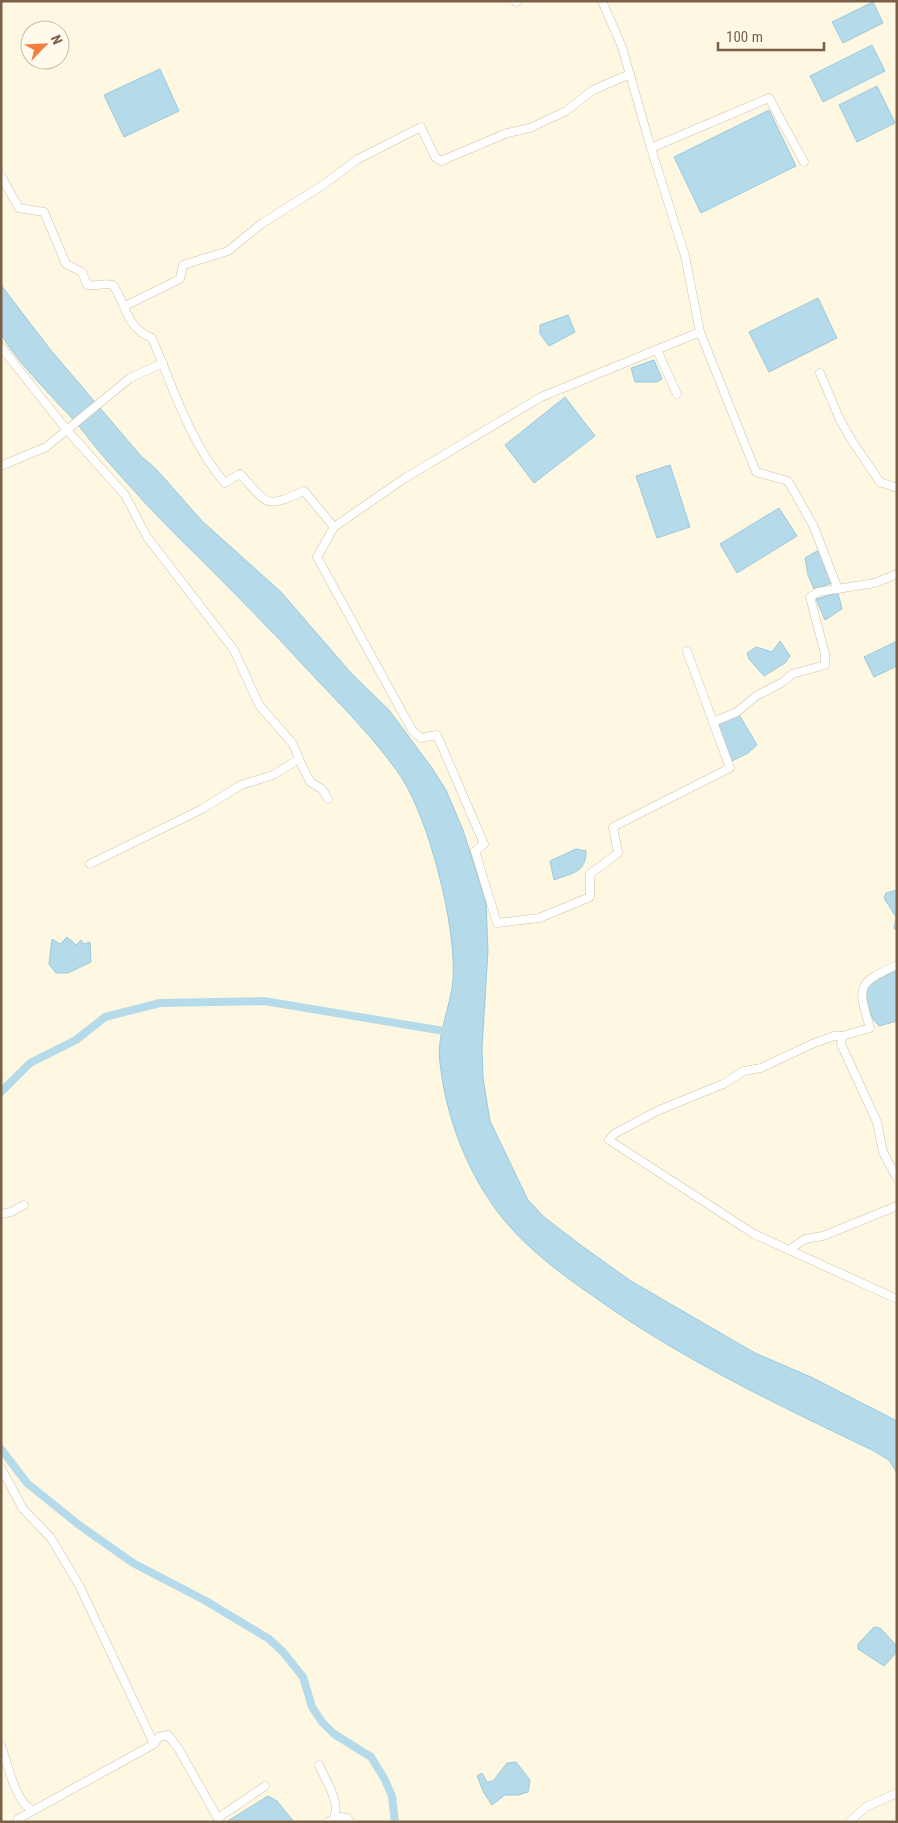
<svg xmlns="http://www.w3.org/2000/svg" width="898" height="1823" font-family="'Roboto Condensed',sans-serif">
<rect width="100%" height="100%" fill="#fef8e3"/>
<g fill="#b5dbea" stroke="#9ac9dd">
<path d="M873,2L883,23L843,43L832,22Z"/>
<path d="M872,45L885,71L823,102L810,76Z"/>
<path d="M160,69L179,111L124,137L104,95Z"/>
<path d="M877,86L895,123L857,142L839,105Z"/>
<path d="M769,110L796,166L701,213L674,157Z"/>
<path d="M1,285L49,348L140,455L157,470L202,521L281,592L351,673L389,710L432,768L446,790L463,830L486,902L488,951L482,1048L483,1078L490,1121L528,1200L544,1217L582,1246L631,1281L755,1353L811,1377L897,1421V1473L889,1460L872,1450C776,1404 679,1358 593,1296C561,1274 529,1250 504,1220C469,1177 446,1119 440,1063C436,1035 451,1007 453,979C457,928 428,812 397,771C374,739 347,711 320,683C274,633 227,585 179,538C155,514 132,489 110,464C96,449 84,431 70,416C56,401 5,349 1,332C0,318 1,300 1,285Z"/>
<path d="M818,298L837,338L769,372L749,332Z"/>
<path d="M568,315L575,332L549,346L540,334V325Z"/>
<path d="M654,360L662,379L657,382H635L631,368Z"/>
<path d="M565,397L595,436L534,483L505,445Z"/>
<path d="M670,465L690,527L657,538L636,476Z"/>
<path d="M779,508L797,536L737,573L720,544Z"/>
<path d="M817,551L823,554L832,583L814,589L808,575L805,558Z"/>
<path d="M838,593L842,609L825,620L816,599Z"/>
<path d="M780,641L790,656L785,663L764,676L749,659L747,653L756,647L772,652Z"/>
<path d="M897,641V666L874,677L864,657Z"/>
<path d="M738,713L757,745L748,753L732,761L717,724Z"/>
<path d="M576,849L586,851C586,873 572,873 554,880L550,861Z"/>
<path d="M897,890V929H894L896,917L884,898L886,893Z"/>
<path d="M67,937L76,945L81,940L84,944L90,942L91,962L68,973H56L49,964L52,939L60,944Z"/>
<path d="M897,970V1021L879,1026L873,1019L862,992L873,981Z"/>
<path d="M874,1627L880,1628L897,1646V1652L884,1666L858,1649V1644Z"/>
<path d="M516,1762L530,1780L528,1792L518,1795H505L492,1805L484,1793L477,1776L482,1773L487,1782L493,1781L507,1763Z"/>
<path d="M268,1796L277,1801L294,1822H226Z"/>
</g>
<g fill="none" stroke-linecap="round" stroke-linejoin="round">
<g stroke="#b5dbea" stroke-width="8">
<path d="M1,1092L30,1063L76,1040L105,1017L160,1003L264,1001L450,1032"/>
<path d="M1,1449L27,1483L79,1525L133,1563L206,1601L269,1639L283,1652L303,1677L312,1707L322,1722L334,1734L371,1757L384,1778L392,1796L395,1822"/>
</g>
<g stroke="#d1c0a8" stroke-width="9">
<g id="street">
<path d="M516,2L518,1"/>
<path d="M651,148L769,98L804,162"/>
<path d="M1,176L19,208L44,212L66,264L82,272L87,285C96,287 103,282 113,285C127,306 126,328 152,338C172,385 191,445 225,483L240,474C269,505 264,509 304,491L334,527L317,557L412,730L421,738L437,735L484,844L475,851L497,923L539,918L590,897V874L618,853L613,827L730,768L713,722L737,712L756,696L783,682L792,674L825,665V654L810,597L818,592L875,583L897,574"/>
<path d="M125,306L180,279L183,265L228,251L261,224L323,185L358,159L421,127L435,157L441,161L507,133L530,128L566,111L593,90L630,74"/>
<path d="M700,332L756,472L788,481L813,525L838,589"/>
<path d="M1,347L66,429L125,495L147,537L234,650L259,705L293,744L299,759L273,775L241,785L202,809L90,864"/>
<path d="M657,350L677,394"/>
<path d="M820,373L840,420L854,444L880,482L897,488"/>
<path d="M1,466L46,447L130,378L163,363"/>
<path d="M334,527L405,478L541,397L700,332L685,256L651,148L622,47L602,1"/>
<path d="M687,651L713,722"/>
<path d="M299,759L310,782L322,789L328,799"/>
<path d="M897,965C855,984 858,987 870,1028L842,1036L841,1044L877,1122L883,1152L897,1178"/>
<path d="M842,1036H834L812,1044L761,1068L744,1071L723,1084L657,1111L614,1134L609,1140L754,1234L897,1299"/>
<path d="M1,1214L11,1212L24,1205"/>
<path d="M789,1250L805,1239L823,1236L897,1206"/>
<path d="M1,1468L23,1509L51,1538L80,1587L154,1744L159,1737L168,1735L178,1748L220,1822"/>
<path d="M1,1746C8,1763 15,1803 33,1810"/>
<path d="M319,1765C325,1780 341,1802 334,1818"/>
<path d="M218,1818L265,1786"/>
<path d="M20,1822L18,1819L154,1744"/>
<path d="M328,1822L341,1817L347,1818L350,1822"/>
<path d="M849,1822L866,1807L897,1793"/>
</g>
</g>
<use href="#street" stroke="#fff" stroke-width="8"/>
</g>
<rect width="898" height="1823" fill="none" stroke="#796046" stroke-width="5"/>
<g transform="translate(45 45) rotate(66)"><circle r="24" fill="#fffaeb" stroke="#c9bca9"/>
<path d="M0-4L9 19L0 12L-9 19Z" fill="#f47f3c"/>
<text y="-8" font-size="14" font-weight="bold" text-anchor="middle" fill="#796046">N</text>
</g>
<path d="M718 42v8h106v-8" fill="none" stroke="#796046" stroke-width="2.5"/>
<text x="726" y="42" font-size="15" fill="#796046" stroke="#fffaeb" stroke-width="4" paint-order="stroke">100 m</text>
</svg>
